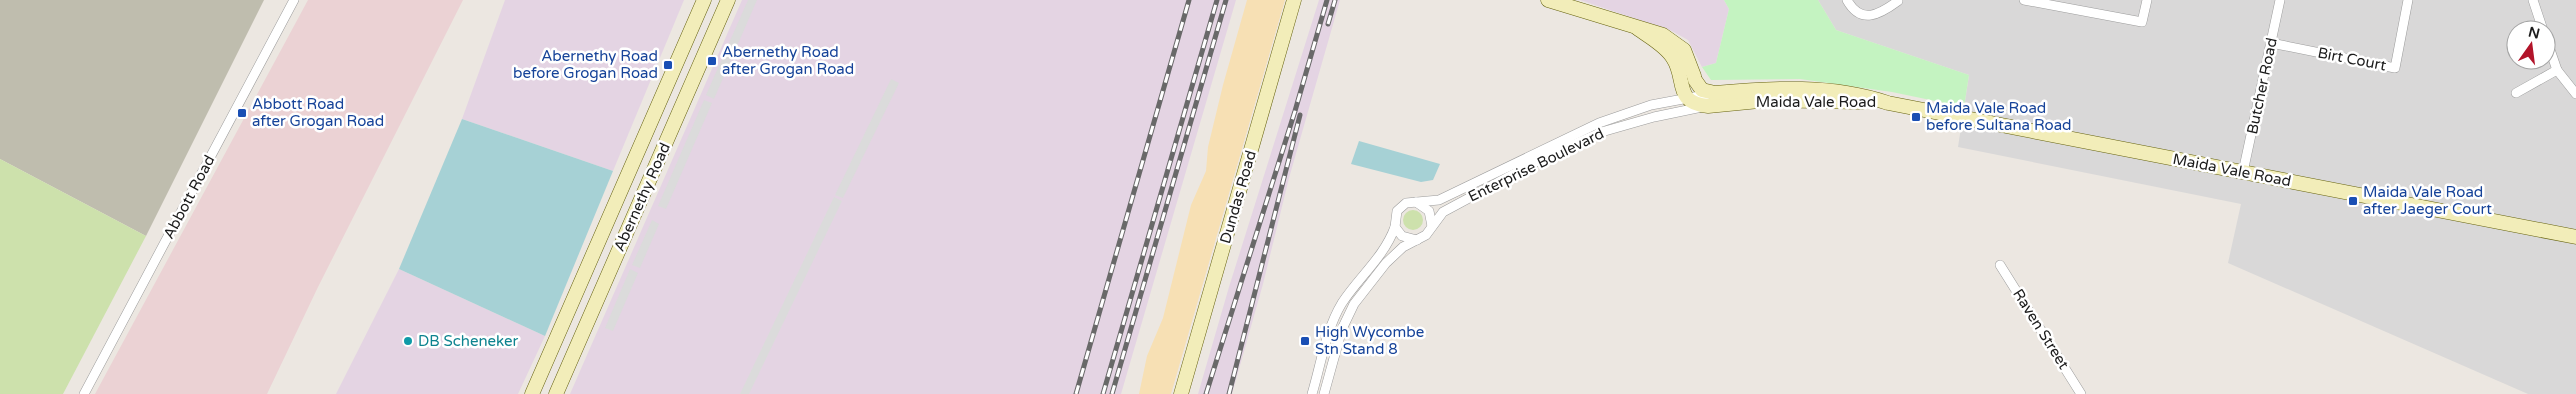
<svg xmlns="http://www.w3.org/2000/svg" width="2576" height="394" font-family="'Varela Round',sans-serif">
<rect width="100%" height="100%" fill="#ece7e1"/>
<path fill="#d9d8d8" fill-rule="evenodd" d="M1818,0H2576V394H2528L2228,263L2241,204L1958,147L1969,75L1836,30ZM2516,30H2546V60H2516Z"/>
<path fill="#ebd2d4" d="M308,0H463L318,287L267,394H95Z"/>
<g fill="#e4d4e3">
<path d="M505,0H684L613,171L462,119Z"/>
<path d="M742,0H1236L1121,394H570Z"/>
<path d="M1319,0H1340L1289,178L1263,284L1232,394H1198L1229,287Z"/>
<path d="M1580,0H1724L1729,9L1716,63L1702,67L1688,40L1672,31Z"/>
<path d="M399,269L545,336L518,394H336Z"/>
</g>
<path fill="#bfbdae" d="M0,0H264L146,236L0,159Z"/>
<g fill="#cde1ac">
<path d="M0,159L146,236L63,394H0Z"/>
<circle cx="1413" cy="220" r="10"/>
</g>
<path fill="#f7e0b4" d="M1247,0H1285L1171,394H1139L1147,356L1163,318L1191,205L1206,171L1208,147L1223,85Z"/>
<path fill="#c4f3c1" d="M1724,0H1818L1836,30L1969,75L1964,107L1892,92L1800,79L1711,80L1702,67L1716,63L1729,9Z"/>
<g fill="#dbdbdb">
<path d="M748,0H757L714,99L706,95Z"/>
<path d="M891,79L899,83L843,198L835,195Z"/>
<path d="M704,100L712,103L666,209L658,206Z"/>
<path d="M834,197L842,201L749,394H740Z"/>
<path d="M652,220L659,224L640,268L632,265Z"/>
<path d="M630,269L638,273L613,331L605,328Z"/>
</g>
<g fill="#a6d1d5">
<path d="M462,119L613,171L545,336L399,269Z"/>
<path d="M1359,141L1440,164L1433,180L1421,182L1351,164Z"/>
</g>
<g fill="none" stroke-linecap="round" stroke-linejoin="round">
<g stroke="#9c9c9c" stroke-width="10">
<g id="minor">
<path d="M1847,0C1861,25 1879,15 1898,1"/>
<path d="M2024,0L2142,22L2147,0"/>
<path d="M2533,0L2543,30"/>
<path d="M2546,38L2557,70L2576,94"/>
<path d="M2271,43L2395,68L2408,0"/>
<path d="M2516,93L2557,70"/>
<path d="M2243,172L2280,0"/>
<path d="M1416,202L1429,211L1432,226"/>
<path d="M1417,240L1402,236L1395,227L1397,211L1406,203L1439,200L1599,123L1651,105L1710,94"/>
<path d="M2000,265L2081,394"/>
<path d="M84,394L294,0"/>
<path d="M1312,394C1321,364 1326,329 1342,303C1359,277 1384,257 1395,227"/>
<path d="M1324,394L1342,329L1354,304L1386,263L1403,247L1426,235L1443,212L1547,156L1605,131L1654,117L1702,107"/>
</g>
</g>
<g stroke="#65620f" stroke-width="15">
<g id="secondary">
<path d="M1548,0L1663,35L1684,50L1694,76"/>
<path d="M1637,28C1649,37 1665,45 1673,58C1687,79 1673,103 1708,106L1769,100L1862,102"/>
<path d="M1695,80L1702,90L1715,93C1774,88 1831,84 1888,103L2576,237"/>
<path d="M532,394L704,0"/>
<path d="M556,394L728,0"/>
<path d="M1181,394L1294,0"/>
</g>
</g>
<use href="#minor" stroke="#fff" stroke-width="9"/>
<use href="#secondary" stroke="#f2edb9" stroke-width="14"/>
<g stroke="#696969" stroke-width="5">
<g id="rail">
<path d="M1328,24L1335,0"/>
<path d="M1076,394L1189,0"/>
<path d="M1103,394L1217,0"/>
<path d="M1112,394L1226,0"/>
<path d="M1206,394L1295,111L1327,0"/>
<path d="M1229,394L1300,115"/>
</g>
</g>
<use href="#rail" stroke="#fff" stroke-width="3" stroke-dasharray="9" stroke-linecap="butt"/>
</g>
<g fill="#1a4fb4" stroke="#fff" stroke-width="2">
<rect x="707" y="56" width="10" height="10" rx="2.5"/>
<rect x="663" y="60" width="10" height="10" rx="2.5"/>
<rect x="237" y="108" width="10" height="10" rx="2.5"/>
<rect x="1911" y="112" width="10" height="10" rx="2.5"/>
<rect x="2348" y="196" width="10" height="10" rx="2.5"/>
<rect x="1300" y="336" width="10" height="10" rx="2.5"/>
</g>
<circle fill="#0f9aa8" stroke="#fff" stroke-width="2" cx="408" cy="341" r="5"/>
<g text-anchor="middle" stroke-width="5" stroke-linejoin="round" paint-order="stroke">
<g font-size="15" fill="#164399" stroke="#fff" text-anchor="start">
<text x="722" y="57">Abernethy Road<tspan x="722" dy="17">after Grogan Road</tspan></text>
<text x="658" y="61" text-anchor="end">Abernethy Road<tspan x="658" dy="17">before Grogan Road</tspan></text>
<text x="252" y="109">Abbott Road<tspan x="252" dy="17">after Grogan Road</tspan></text>
<text x="1926" y="113">Maida Vale Road<tspan x="1926" dy="17">before Sultana Road</tspan></text>
<text x="2363" y="197">Maida Vale Road<tspan x="2363" dy="17">after Jaeger Court</tspan></text>
<text x="1315" y="337">High Wycombe<tspan x="1315" dy="17">Stn Stand 8</tspan></text>
</g>
<g font-size="15" fill="#1b1b1b" stroke="#fff">
<text transform="translate(2352 59) rotate(11)" y="5">Birt Court</text>
<text transform="translate(2262 86) rotate(-78)" y="5">Butcher Road</text>
<text x="1816" y="107">Maida Vale Road</text>
<text transform="translate(1536 165) rotate(-26)" y="5">Enterprise Boulevard</text>
<text transform="translate(2232 170) rotate(11)" y="5">Maida Vale Road</text>
<text transform="translate(189 197) rotate(-62)" y="5">Abbott Road</text>
<text transform="translate(642 197) rotate(-66)" y="5">Abernethy Road</text>
<text transform="translate(1238 197) rotate(-74)" y="5">Dundas Road</text>
<text transform="translate(2041 329) rotate(58)" y="5">Raven Street</text>
</g>
<g font-size="15" fill="#0d838f" stroke="#fff" text-anchor="start">
<text x="418" y="346">DB Scheneker</text>
</g>
</g>
<g transform="translate(2531 45) rotate(14)"><circle r="24" fill="#ffffff" stroke="#a4a4a4"/>
<path d="M0-4L9 19L0 12L-9 19Z" fill="#b2142a"/>
<text y="-8" font-size="14" font-weight="bold" text-anchor="middle" fill="#1b1b1b">N</text>
</g>
</svg>
